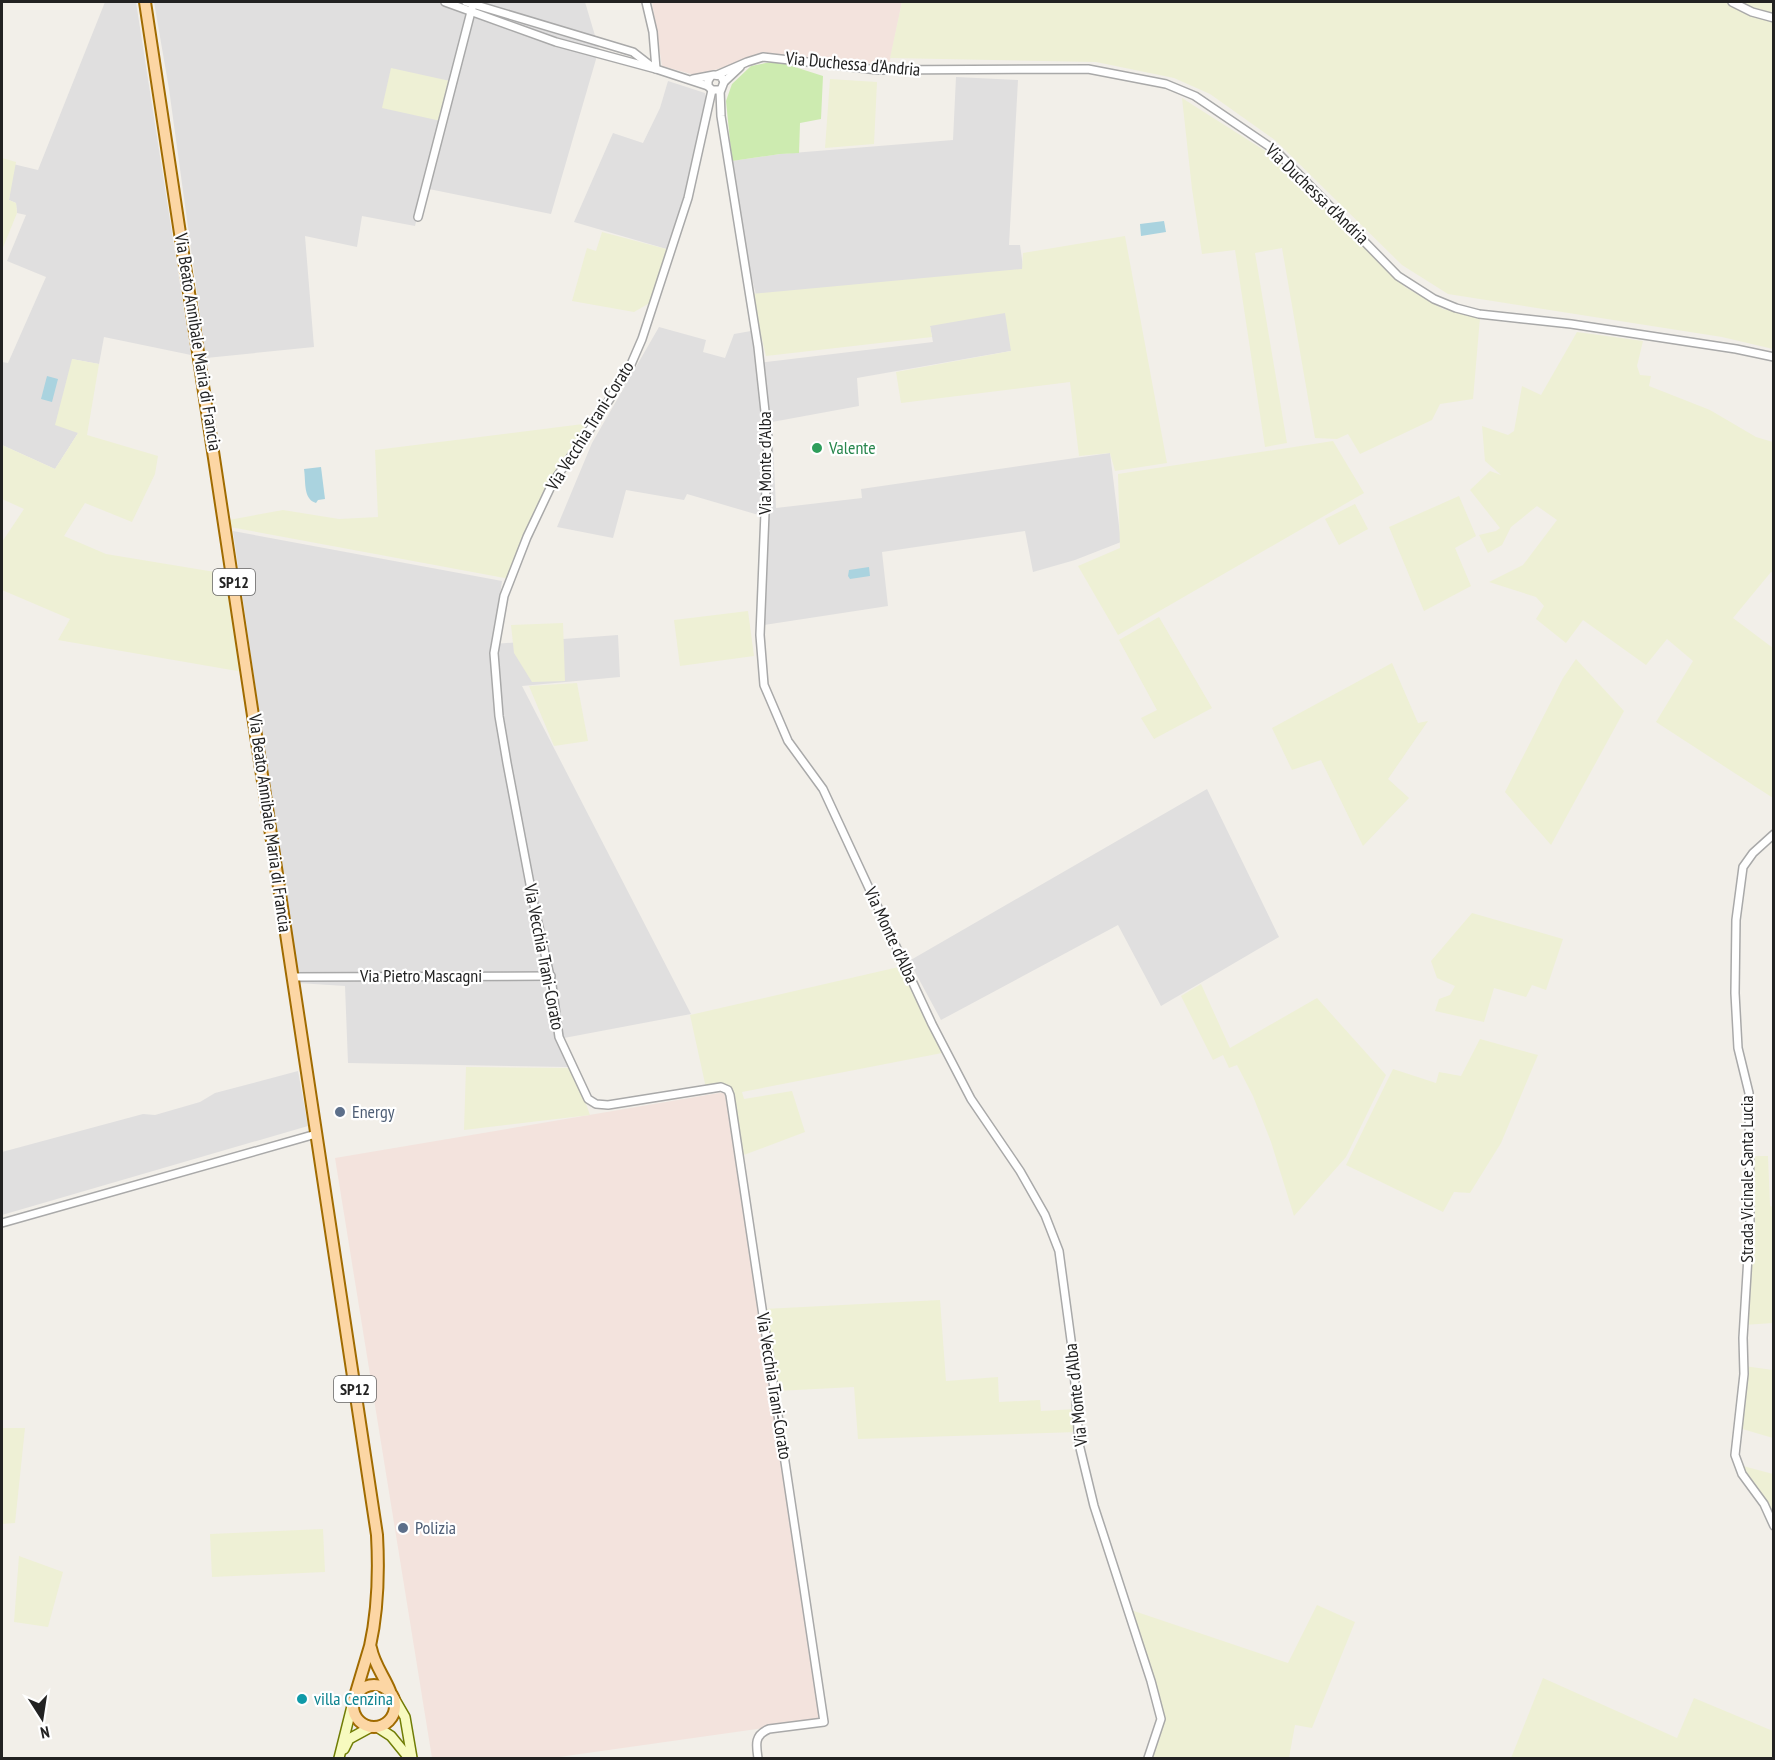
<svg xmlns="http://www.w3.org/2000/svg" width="1775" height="1760" font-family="'PT Sans Narrow',sans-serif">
<rect width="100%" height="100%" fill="#f2efe9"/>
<g fill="#e0dfdf">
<path d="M105,2H136L191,355L104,337L99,364L72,359L78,433L55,469L2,445V362L8,363L46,277L7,261L26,215L17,213L16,203L9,200L13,164L38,170Z"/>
<path d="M154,2H585L599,49L551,214L424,188L415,226L362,216L357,247L305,236L314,347L206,358L169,89Z"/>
<path d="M956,77L1018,80L1009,245H1020L1029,310L1016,350L857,378L859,406L772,422L776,508L862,498L861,489L1110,453L1121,542L1075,560L1033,572L1025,531L882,552L888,606L764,625L762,516L687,494L684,500L626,490L613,538L557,527L592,443L659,327L706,340L703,352L725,358L734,334L751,331L758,363L933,342L930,326L760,312L746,253L732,161L780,154L953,140Z"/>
<path d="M668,81L705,93L707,103L670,250L574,222L613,133L643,143L660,108Z"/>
<path d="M233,531L502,581L493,644L618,635L620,677L522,686L691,1014L564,1038L568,1067L348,1063L345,986L298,983Z"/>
<path d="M1207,789L1279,937L1161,1006L1118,925L941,1020L909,961Z"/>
<path d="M298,1071L308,1126L2,1215V1152L143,1114L155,1115L200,1102L215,1093Z"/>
</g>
<g fill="#f3e3dd">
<path d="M652,2H902L889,65L763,53L718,69L695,75L662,66Z"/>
<path d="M725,1092L820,1720L552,1758H432L335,1158Z"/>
</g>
<g fill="#eef0d5">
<path d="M902,2H1726L1756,15L1773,19V349L1722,337L1448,294L1402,265L1275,140L1210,94L1174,78L1096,62L890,58Z"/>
<path d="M1737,2H1773V14L1757,11Z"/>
<path d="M391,68L450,81L441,121L382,108Z"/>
<path d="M830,79L877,82L874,144L825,148Z"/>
<path d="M1182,98L1270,154L1405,287L1443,309L1480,318L1473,399L1440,404L1432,420L1360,454L1348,434L1337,439L1315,438L1282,248L1255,253L1287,443L1265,447L1235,250L1202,254L1192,189Z"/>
<path d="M2,158L16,162L9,200L16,203L17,213L2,250Z"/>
<path d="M602,232L670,250L653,301L634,312L572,301L587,248L596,251Z"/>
<path d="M1125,236L1167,463L1115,471L1110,453L1079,456L1070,382L901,403L896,372L1011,351L1005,313L930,326L932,337L766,356L751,294L1022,269L1023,253Z"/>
<path d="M1577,332L1643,341L1637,366L1640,375L1651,376L1649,386L1710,410L1756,437L1773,442V573L1771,572L1733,618L1773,648V798L1656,722L1693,661L1667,639L1646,665L1583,620L1566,643L1536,619L1544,606L1536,597L1489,582L1523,565L1557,520L1537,506L1511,527L1502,545L1488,553L1479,535L1496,531L1500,528L1470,490L1490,471L1501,475L1485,461L1482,426L1508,435L1514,431L1522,386L1541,395Z"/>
<path d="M72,359L99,364L87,435L158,456L155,474L132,522L85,503L64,536L106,554L227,574L243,672L58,640L70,619L2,590V542L24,509L2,499V445L55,469L78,433L55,425Z"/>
<path d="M591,423L553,484L510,579L230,527L229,520L283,510L339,519L378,517L375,450Z"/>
<path d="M1333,441L1364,493L1118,635L1078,566L1120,548L1118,474Z"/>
<path d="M1459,496L1476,536L1455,548L1471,586L1424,611L1389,527Z"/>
<path d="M1355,504L1368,529L1339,545L1325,519Z"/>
<path d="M748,611L754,656L680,666L674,620Z"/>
<path d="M1159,617L1212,708L1154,739L1141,718L1157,710L1119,640Z"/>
<path d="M563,623L565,681L532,682L514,653L511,625Z"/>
<path d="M1576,659L1624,711L1551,845L1505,792L1563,678Z"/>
<path d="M1392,663L1418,723L1428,721L1388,779L1409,798L1363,846L1321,760L1292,770L1272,728Z"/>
<path d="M577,683L588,741L554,746L529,686Z"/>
<path d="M1472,913L1563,939L1546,990L1532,985L1526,997L1494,988L1484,1022L1435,1011L1439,999L1450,995L1455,986L1437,978L1431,961Z"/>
<path d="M903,966L942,1053L742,1092L744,1099L792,1091L805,1132L741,1156L732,1090L706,1088L690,1015Z"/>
<path d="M1201,984L1230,1048L1317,998L1386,1075L1346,1157L1294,1216L1271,1142L1253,1096L1237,1065L1229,1068L1223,1055L1213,1060L1181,996Z"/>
<path d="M1480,1039L1538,1055L1501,1143L1470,1193L1454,1192L1443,1212L1346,1165L1393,1069L1436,1083L1439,1072L1461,1076Z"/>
<path d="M466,1067L573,1068L590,1115L464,1130Z"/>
<path d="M1750,1156H1768L1770,1206L1774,1207L1773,1323L1744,1325Z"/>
<path d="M940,1300L946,1381L998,1377L999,1402L1040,1400L1041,1411L1076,1409L1078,1432L858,1439L854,1387L777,1391L764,1309Z"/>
<path d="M1744,1366L1773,1370V1438L1739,1428Z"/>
<path d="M2,1428H25L15,1523L2,1524Z"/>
<path d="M1743,1466L1773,1474V1519L1760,1495Z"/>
<path d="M323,1529L325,1572L212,1577L210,1534Z"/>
<path d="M19,1556L63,1572L48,1627L14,1622Z"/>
<path d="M1317,1605L1355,1622L1312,1728L1295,1725L1289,1758H1144L1160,1706L1131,1610L1288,1663Z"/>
<path d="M1543,1678L1677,1738L1694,1698L1773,1731V1758H1511Z"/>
</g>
<path fill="#cdebb0" d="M776,61L823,76L821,119L800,123L799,153L780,154L732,161L726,101L732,84L751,66Z"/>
<g fill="#aad3df">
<path d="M1164,221L1166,232L1141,236L1140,224Z"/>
<path d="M47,376L58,379L52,402L41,399Z"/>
<path d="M321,467L325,499L318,500L316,503C303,499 306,482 304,469Z"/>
<path d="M869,567L870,576L850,579L848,576L849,570Z"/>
</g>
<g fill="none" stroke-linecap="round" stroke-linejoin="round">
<g stroke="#a9a9a9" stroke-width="10">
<g id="minor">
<path d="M445,2L556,42L656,69L708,86"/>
<path d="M466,2L633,52L651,66"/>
<path d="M646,2L653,32L656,69"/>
<path d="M1732,2L1752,12L1774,18"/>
<path d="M717,75L747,62L763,57L878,70L1088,69L1166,84L1195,96L1276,151L1398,276L1434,299L1456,308L1479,314L1571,324L1736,349L1774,357"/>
<path d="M693,79L714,75L721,76L724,82L721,90H712L708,86V81L711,76"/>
<path d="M724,82L740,67"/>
<path d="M712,90L688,198L642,339L629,369L595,422L553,482L527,537L504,596L494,653L499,716L507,763L534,905L552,985L559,1037L588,1099L596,1104L608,1105L721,1087L728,1090L730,1095L824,1722L769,1729C754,1735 756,1745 758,1758"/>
<path d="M720,90L721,116L758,347L768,439L760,635L764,685L788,741L823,789L932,1024L971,1099L1020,1171L1045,1215L1059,1251L1073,1355L1079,1444L1094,1506L1151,1681L1161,1719L1148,1758"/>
<path d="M418,217L473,4"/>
<path d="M1774,834L1753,853L1743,867L1736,920L1735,993L1738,1048L1749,1093L1750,1224L1743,1338L1744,1374L1735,1455L1742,1474L1764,1504L1774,1526"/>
<path d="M292,977L551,976"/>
<path d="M2,1223L316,1134"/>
</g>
</g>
<g stroke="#707d05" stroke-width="12">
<g id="secondary">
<path d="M394,1698L405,1717L412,1758"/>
<path d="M377,1727L391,1736L409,1758"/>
<path d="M344,1749L349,1739L371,1727"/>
<path d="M339,1758L353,1702"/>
</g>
</g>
<g stroke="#a06b00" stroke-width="14">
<g id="primary">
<path d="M145,2L377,1535C379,1572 378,1610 370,1646C365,1663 360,1679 355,1696"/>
<path d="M371,1648C374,1664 384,1676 390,1691"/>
<circle cx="374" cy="1706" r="21"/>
</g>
</g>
<use href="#minor" stroke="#fff" stroke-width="7"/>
<use href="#secondary" stroke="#f7fabf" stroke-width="9"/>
<use href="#primary" stroke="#fcd6a4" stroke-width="10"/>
</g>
<circle fill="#2e9e5b" stroke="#fff" stroke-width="2" cx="817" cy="448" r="6"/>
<g fill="#5c6f8a" stroke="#fff" stroke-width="2">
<circle cx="340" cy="1112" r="6"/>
<circle cx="403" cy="1528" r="6"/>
</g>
<circle fill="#0f9aa8" stroke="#fff" stroke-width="2" cx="302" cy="1699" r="6"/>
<g text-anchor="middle" stroke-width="4.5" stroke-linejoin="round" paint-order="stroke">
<g fill="#fff" stroke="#646464" stroke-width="1.5">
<rect x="213" y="569" width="42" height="26" rx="4.5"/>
<rect x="334" y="1376" width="42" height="26" rx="4.5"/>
</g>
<g font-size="16" font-weight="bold" fill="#222">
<text x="234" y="588">SP12</text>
<text x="355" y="1395">SP12</text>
</g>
<g font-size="18" fill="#222" stroke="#fff">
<text transform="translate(853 64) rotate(5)" y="6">Via Duchessa d'Andria</text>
<text transform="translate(1317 194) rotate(44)" y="6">Via Duchessa d'Andria</text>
<text transform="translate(198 342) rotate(81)" y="6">Via Beato Annibale Maria di Francia</text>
<text transform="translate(590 426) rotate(-58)" y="6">Via Vecchia Trani-Corato</text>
<text transform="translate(765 463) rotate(-90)" y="6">Via Monte d'Alba</text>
<text transform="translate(270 823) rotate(82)" y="6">Via Beato Annibale Maria di Francia</text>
<text transform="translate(891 935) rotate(65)" y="6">Via Monte d'Alba</text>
<text transform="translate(544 957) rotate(79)" y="6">Via Vecchia Trani-Corato</text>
<text x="421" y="982">Via Pietro Mascagni</text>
<text transform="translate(1747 1179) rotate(-90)" y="6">Strada Vicinale Santa Lucia</text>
<text transform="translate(774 1386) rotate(81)" y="6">Via Vecchia Trani-Corato</text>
<text transform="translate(1076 1395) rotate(-96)" y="6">Via Monte d'Alba</text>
</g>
<g font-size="18" fill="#27864d" stroke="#fff" text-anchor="start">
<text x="829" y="454">Valente</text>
</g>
<g font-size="18" fill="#4e5e75" stroke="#fff" text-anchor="start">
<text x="352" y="1118">Energy</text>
<text x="415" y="1534">Polizia</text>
</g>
<g font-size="18" fill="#0d838f" stroke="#fff" text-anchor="start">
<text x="314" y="1705">villa Cenzina</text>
</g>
</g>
<rect width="1775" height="1760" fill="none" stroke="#222222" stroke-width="6"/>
<g transform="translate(42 1718) rotate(168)" stroke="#ffffff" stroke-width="4.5" paint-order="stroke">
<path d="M0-4.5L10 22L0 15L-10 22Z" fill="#222222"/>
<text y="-9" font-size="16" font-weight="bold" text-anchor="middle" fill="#222222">N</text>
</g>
</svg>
